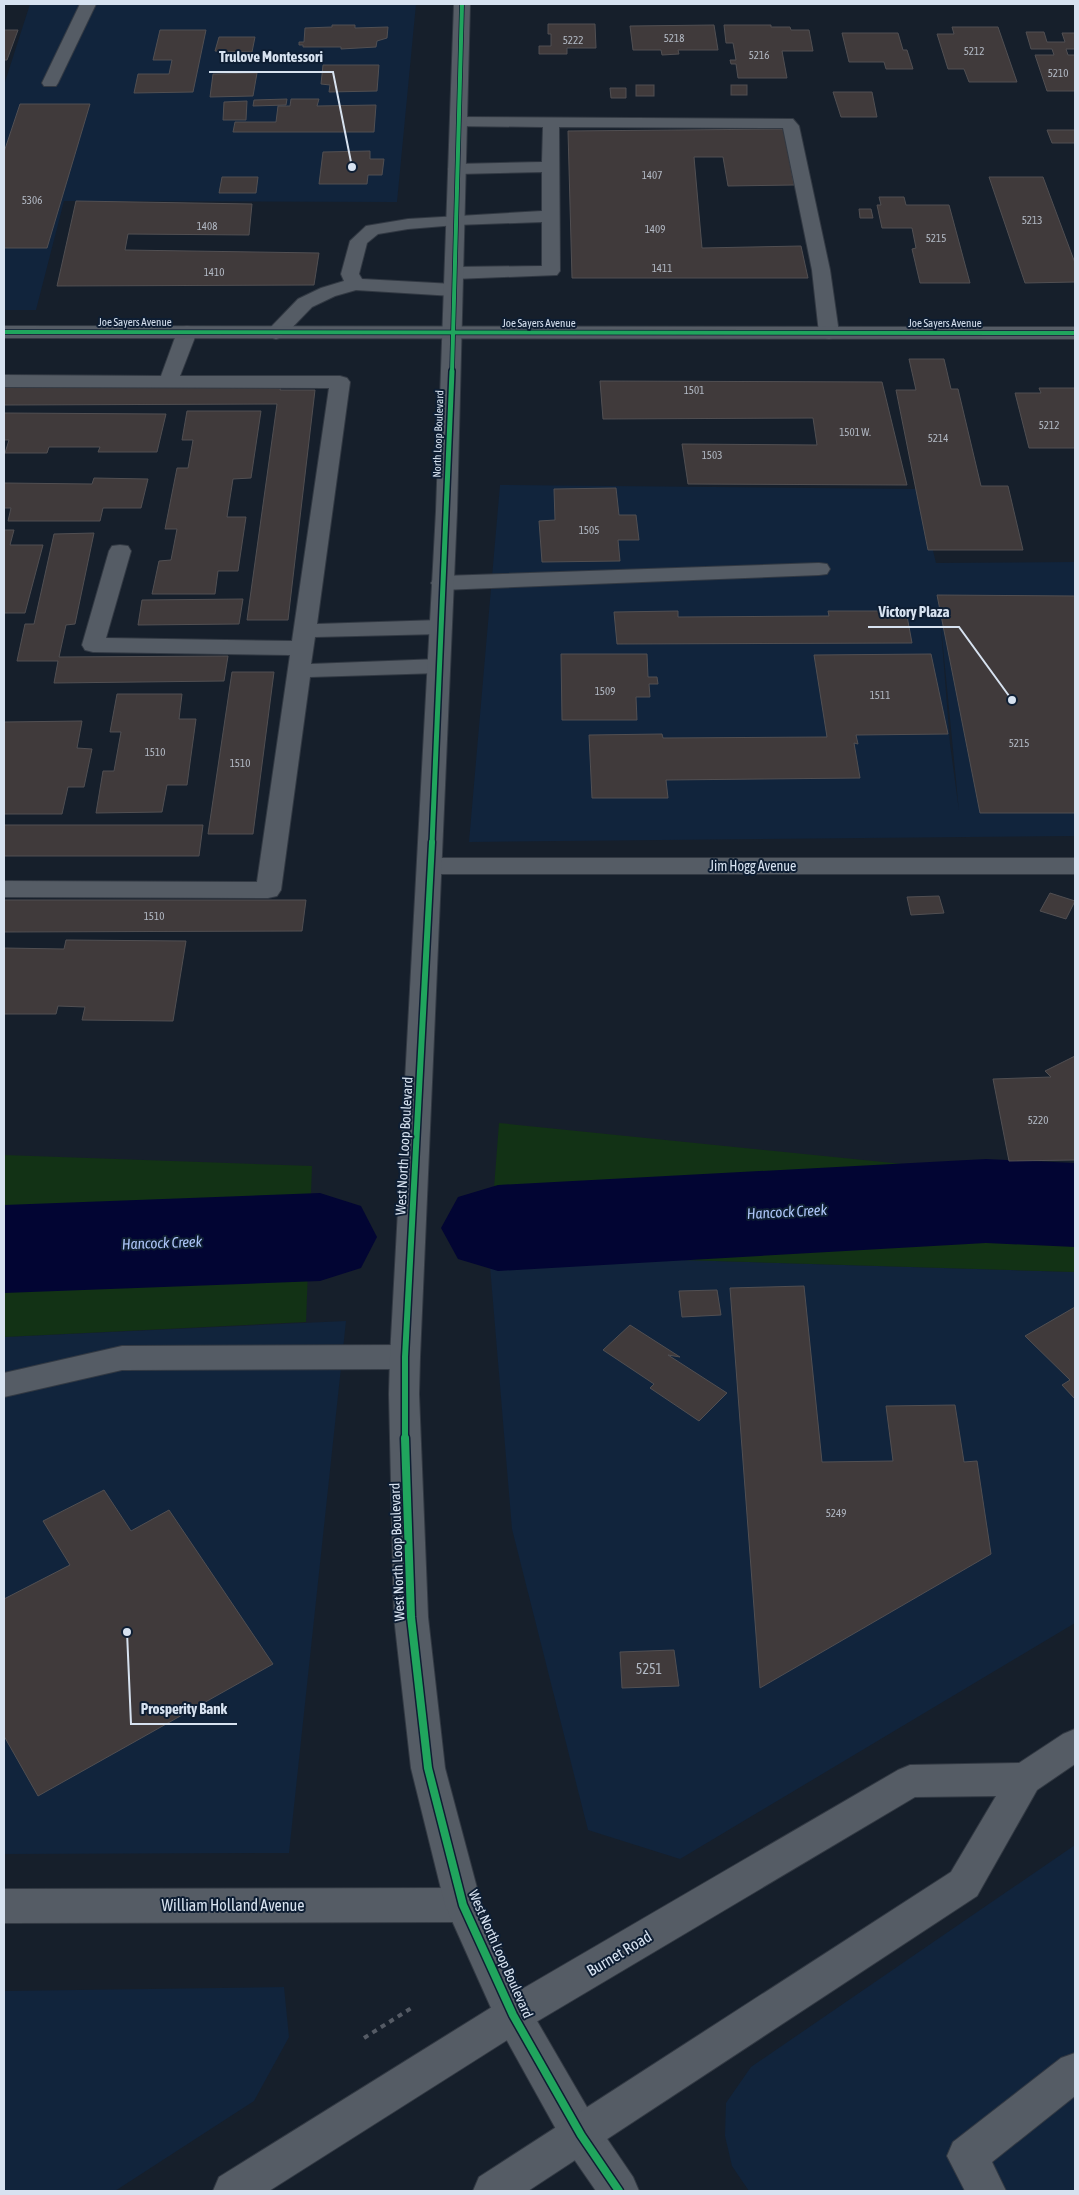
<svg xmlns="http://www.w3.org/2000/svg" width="1079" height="2195" font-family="'Asap Condensed',sans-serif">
<rect width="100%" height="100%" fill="#161f2b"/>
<g fill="#11243c" fill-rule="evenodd">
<path d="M30,4H416L397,202L64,201L36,310H4V85Z"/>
<path d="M500,485L918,489L936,563L1075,562V836L469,842ZM940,616L959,811L950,744Z"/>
<path d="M489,1254L1075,1272V1623L680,1859L588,1830L512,1529Z"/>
<path d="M346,1321L289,1853L4,1854V1337Z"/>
<path d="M1075,1845V2191H749L732,2166L725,2136L726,2103L751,2067Z"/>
<path d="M284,1987L289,2037L254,2101L115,2191H4V1991Z"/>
</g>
<g fill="#123215">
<path d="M499,1123L992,1173L1075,1178V1272L489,1254Z"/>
<path d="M4,1155L312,1166L306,1322L4,1337Z"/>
</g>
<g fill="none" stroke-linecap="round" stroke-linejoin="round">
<g fill="#020533" fill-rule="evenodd">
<path d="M986,1159L1075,1163V1247L986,1243L498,1271L458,1259L441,1228L458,1197L498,1185Z"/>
<path d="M320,1193L361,1206L377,1237L361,1268L320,1281L4,1293V1205Z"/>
</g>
</g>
<g fill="#403a3b" stroke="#514f52">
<path d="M548,24H595L596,48H567V54H539V46H551V34H548Z"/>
<path d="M332,25H355V28L388,27L387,38L377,41L376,47L341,49V47H303V45H299V42H304L305,28L332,27Z"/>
<path d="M714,25L718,50H678L679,54L662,55L661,50H633L630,26Z"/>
<path d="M724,25H771V27H790L791,30H809L813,51H782L787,78H738L736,64H731L730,60H736L733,43H726Z"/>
<path d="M952,27H998L1017,82H969L964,69H948L937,34H954Z"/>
<path d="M4,30H18L7,60H4Z"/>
<path d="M160,30H206L193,92L134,93L138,74H169L172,60H153Z"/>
<path d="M1026,32H1044L1047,42H1065L1062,33H1075V49H1066L1068,55H1075V91H1047L1035,55H1054L1052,49H1031Z"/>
<path d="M842,33H898L903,50H907L913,69H886L884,62H849Z"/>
<path d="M219,37H255L252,52L215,51Z"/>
<path d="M323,65H379L377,91L329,92L330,85L321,84Z"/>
<path d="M257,73L253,96L210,97L213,74Z"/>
<rect x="636" y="85" width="18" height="11"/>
<rect x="731" y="85" width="16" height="10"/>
<path d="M610,88H626V98H611Z"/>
<path d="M833,92H872L877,117H841Z"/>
<path d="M287,99L286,105L253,106L254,100Z"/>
<path d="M291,99H319L317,106L376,105L374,132H233L235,122H276L278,106H290Z"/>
<path d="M247,101L246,120H223L224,102Z"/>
<path d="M20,104H90L47,248H4V152Z"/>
<path d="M784,129L794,185L728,186L723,157H694L702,248L801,246L808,278H572L568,131Z"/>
<path d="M1047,130H1075V143H1052Z"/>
<path d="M370,151V159H384L382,175H368L367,184H319L323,152Z"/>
<path d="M222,177H258L256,193H219Z"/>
<path d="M989,177H1043L1075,263V282L1025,283Z"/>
<path d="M879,197H904L906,205H949L970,283H920L912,249L916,248L912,228H882L877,205H881Z"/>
<path d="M76,201L252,204L249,235L128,234L125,250L319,253L314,285L57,286Z"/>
<path d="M859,209H871L873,218H860Z"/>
<path d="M909,359H944L951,389H958L981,486H1008L1023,550H928L896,390H916Z"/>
<path d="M600,381L882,382L907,485L688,484L682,444L817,445L813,418L603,419Z"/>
<path d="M4,386H281L280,390H315L288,620H247L277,404L4,405Z"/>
<path d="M1039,388H1075V448H1029L1015,393H1041Z"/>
<path d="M187,411H261L251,478L233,479L227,517H246L238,571H218L215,594H152L159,561L171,560L177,529H165L177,468H188L193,440H182Z"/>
<path d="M4,413L166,414L157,452H98L100,447H49L47,453H5L9,440H4Z"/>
<path d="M94,478L148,479L141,508H103L100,521H8L11,508H4V483L92,484Z"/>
<path d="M616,488L619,515H636L639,540H618L620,561L542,562L539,521L555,520L554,489Z"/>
<path d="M4,530H14L10,545H43L25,613H4Z"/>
<path d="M94,533L75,624L66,625L59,657L228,656L224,681L54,683L58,661H17L25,624H34L54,534Z"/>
<path d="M937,595L1075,596V813H980Z"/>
<path d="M243,599L239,624L138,625L142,600Z"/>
<path d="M678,611V617L829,616L828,611H897L898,616H907L912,643L617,644L614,612Z"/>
<path d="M561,654H647L648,677H657L658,684H649L650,697H636L637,720H562Z"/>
<path d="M931,654L948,734L856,735L858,744L854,743L860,778L666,780L668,798H592L589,735L662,734L663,738L827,737L814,655Z"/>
<path d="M232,672H274L253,834H208Z"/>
<path d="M117,694H182L179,719H196L187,785H167L162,812L96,813L103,771H114L121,732H110Z"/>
<path d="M82,721L77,748L92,749L84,787H68L62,814H4V722Z"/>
<path d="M4,825H203L199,856H4Z"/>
<path d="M1050,893L1075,901L1066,919L1040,911Z"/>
<path d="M939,896L944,913L911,915L907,897Z"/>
<path d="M4,900H306L302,931L4,932Z"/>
<path d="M66,940L186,941L173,1021L82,1020L85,1007L58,1006L56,1014H4V948L64,949Z"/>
<path d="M1075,1056V1160L1009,1161L993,1079L1051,1077L1045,1071Z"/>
<path d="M804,1286L822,1462L893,1461L886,1406L955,1405L964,1462L977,1461L991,1554L760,1688L730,1288Z"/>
<path d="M717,1290L721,1315L682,1317L679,1291Z"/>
<path d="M1075,1307V1399L1062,1385L1070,1380L1025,1336Z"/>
<path d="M630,1325L680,1357L668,1355L727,1393L699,1421L650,1388L654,1384L603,1350Z"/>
<path d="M104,1490L131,1531L169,1510L273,1664L38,1796L4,1736V1599L70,1565L43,1521Z"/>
<path d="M674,1650L679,1686L622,1688L620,1652Z"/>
</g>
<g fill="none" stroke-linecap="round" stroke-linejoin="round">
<g stroke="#323943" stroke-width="2">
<g id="service">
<path d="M80,4H96L58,83L56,86H44L42,83Z"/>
<path d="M459,117L793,119L799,126L830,270L839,333L836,337L829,339L822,337L819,333L812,270L783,128L559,127L560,271L557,275L454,279L448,277L445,273L448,269L454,267L542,266V222L456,225L408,229L378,234L367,243L359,274L362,279L453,284L460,286L462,290L460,294L453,296L356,290L335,296L312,307L283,337L276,339L269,337L266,333L269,329L298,299L321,288L344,281L341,274L350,241L366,226L408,219L542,211V172L457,174L451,173L448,169L451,165L457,164L542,162L543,127L453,126L451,122L453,118Z"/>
<path d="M187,326L194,328L197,332L180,376H340L347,378L350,382L317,624L440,620L448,622L451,627L448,632L440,634L315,637L311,664L439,659L447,661L450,666L447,671L439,673L310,677L281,890L277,896L268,898L4,897V881L257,882L290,655L93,652L85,650L82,645L109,551L112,546L120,545L128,546L131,551L106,638L292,641L329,388L4,387V375L161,376L177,332L180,328Z"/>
<path d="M819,563L827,564L830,569L827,574L819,575L442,590L434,588L431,583L434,578L442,576Z"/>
<path d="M405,1345L416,1348L420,1357L416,1366L405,1369L122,1370L4,1397V1373L122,1346Z"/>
<path d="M1075,2053V2096L992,2162L1006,2191H965L947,2156L953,2142L1061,2058Z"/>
</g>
</g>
<g stroke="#323943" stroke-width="2">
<g id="minor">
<path d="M4,326L1075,327V339L4,338Z"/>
<path d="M431,858H1075V874H431L422,872L419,866L422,860Z"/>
<path d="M463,1888L476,1893L481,1905L476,1917L463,1922L4,1923V1889Z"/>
</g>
</g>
<g stroke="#323943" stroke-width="2">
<path id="tertiary" d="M454,4H470L457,511L420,1357L419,1394L428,1617L445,1768L481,1903L526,2002L595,2121L633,2177L639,2191H596L567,2149L500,2028L445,1905L411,1768L394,1617L389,1394L390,1357L436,511Z"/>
</g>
<g stroke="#323943" stroke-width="2">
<path id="secondary" d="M1075,1729V1764L1037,1790L977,1896L528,2191H473L479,2177L951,1872L996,1796L915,1797L526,2028L269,2191H213L219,2177L500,2002L898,1770L910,1765L1019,1763L1063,1734Z"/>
</g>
<path stroke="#555b65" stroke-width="4" stroke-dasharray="5 5" stroke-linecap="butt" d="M364,2038L413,2007"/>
<use href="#service" fill="#555c65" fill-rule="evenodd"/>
<use href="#minor" fill="#555c65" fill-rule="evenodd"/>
<use href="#tertiary" fill="#555c65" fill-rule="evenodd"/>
<use href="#secondary" fill="#555c65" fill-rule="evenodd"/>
<g stroke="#0e1e33" stroke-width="5.5">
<g id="cycleway-far3">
<path d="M4,332L1075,333"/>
<path d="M452,372L462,4"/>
</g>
</g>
<g stroke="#0e1e33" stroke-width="8">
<path id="cycleway-far2" d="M432,843L452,371"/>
</g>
<g stroke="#0e1e33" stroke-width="9">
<path id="cycleway-far1" d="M405,1439V1357L432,842"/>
</g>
<g stroke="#0e1e33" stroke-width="11">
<path id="cycleway" d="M405,1438L411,1617L428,1768L463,1905L513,2015L581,2135L619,2191"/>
</g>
<use href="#cycleway-far3" stroke="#20a55d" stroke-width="4"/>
<use href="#cycleway-far2" stroke="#20a55d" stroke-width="5"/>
<use href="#cycleway-far1" stroke="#20a55d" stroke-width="6"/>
<use href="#cycleway" stroke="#20a55d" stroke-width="8"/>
</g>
<g text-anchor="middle" stroke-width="4" stroke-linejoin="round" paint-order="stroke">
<g font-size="11" fill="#b1b8c3">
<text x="674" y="42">5218</text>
<text x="573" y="44">5222</text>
<text x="974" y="55">5212</text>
<text x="759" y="59">5216</text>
<text x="1058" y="77">5210</text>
<text x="652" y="179">1407</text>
<text x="32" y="204">5306</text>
<text x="1032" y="224">5213</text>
<text x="207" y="230">1408</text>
<text x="655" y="233">1409</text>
<text x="936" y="242">5215</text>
<text x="662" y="272">1411</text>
<text x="214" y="276">1410</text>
<text x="694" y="394">1501</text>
<text x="1049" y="429">5212</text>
<text x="855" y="436">1501 W.</text>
<text x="938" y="442">5214</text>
<text x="712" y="459">1503</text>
<text x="589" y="534">1505</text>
<text x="605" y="695">1509</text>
<text x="880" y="699">1511</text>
<text x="1019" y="747">5215</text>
<text x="155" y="756">1510</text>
<text x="240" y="767">1510</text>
<text x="154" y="920">1510</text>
<text x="1038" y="1124">5220</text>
<text x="836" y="1517">5249</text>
</g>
<g font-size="11" fill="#d7e2f0" stroke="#0e1e33">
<text x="135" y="326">Joe Sayers Avenue</text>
<text x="539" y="327">Joe Sayers Avenue</text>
<text x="945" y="327">Joe Sayers Avenue</text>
<text transform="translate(438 434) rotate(-88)" y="4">North Loop Boulevard</text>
</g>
<g font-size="14" fill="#d7e2f0" stroke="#0e1e33">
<text x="753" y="871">Jim Hogg Avenue</text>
<text transform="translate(404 1146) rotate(-87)" y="5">West North Loop Boulevard</text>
<text transform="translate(397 1552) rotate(-92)" y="5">West North Loop Boulevard</text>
<text transform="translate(501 1954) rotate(66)" y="5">West North Loop Boulevard</text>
</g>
<g font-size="14" fill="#b1b8c3">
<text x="649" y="1674">5251</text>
</g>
<g font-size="15" font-style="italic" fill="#aec6f9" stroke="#0e1e33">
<text transform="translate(787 1212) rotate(-3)" y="5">Hancock Creek</text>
<text transform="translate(162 1243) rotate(-2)" y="5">Hancock Creek</text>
</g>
<g font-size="16" fill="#d7e2f0" stroke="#0e1e33">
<text x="233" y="1911">William Holland Avenue</text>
<text transform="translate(619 1953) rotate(-31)" y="6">Burnet Road</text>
</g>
</g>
<path fill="none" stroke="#d7e2f0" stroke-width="2" d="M352 167L333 72H209M1012 700L959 627H868M127 1632L131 1724H237"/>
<g fill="#d7e2f0" stroke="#0e1e33" stroke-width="2">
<circle cx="352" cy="167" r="5"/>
<circle cx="1012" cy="700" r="5"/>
<circle cx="127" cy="1632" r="5"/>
</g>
<g font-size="15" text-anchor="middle" font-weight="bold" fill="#d7e2f0" stroke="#0e1e33" stroke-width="4" stroke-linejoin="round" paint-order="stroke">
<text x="271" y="62">Trulove Montessori</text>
<text x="914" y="617">Victory Plaza</text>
<text x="184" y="1714">Prosperity Bank</text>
</g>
<rect width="1079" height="2195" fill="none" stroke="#d7e2f0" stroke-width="10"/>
</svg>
